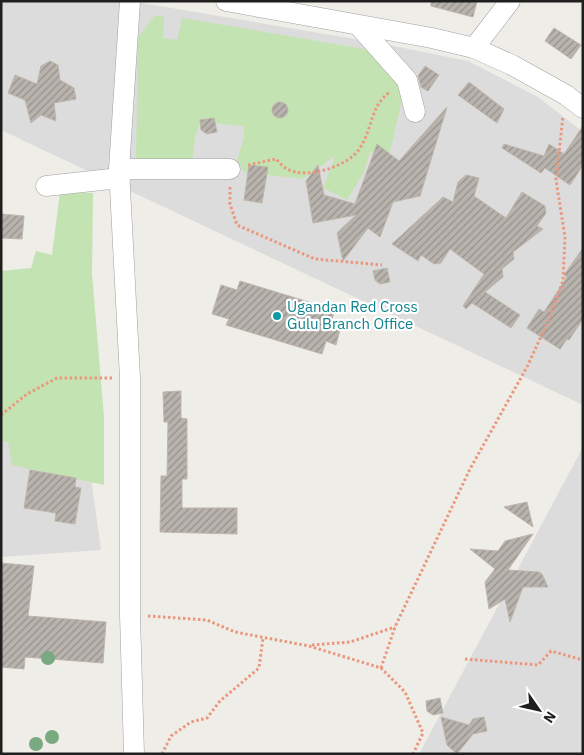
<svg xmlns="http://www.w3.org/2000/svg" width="584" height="755" font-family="'IBM Plex Sans',sans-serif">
<defs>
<pattern id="building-hatch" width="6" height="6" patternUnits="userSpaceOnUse" patternTransform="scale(1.25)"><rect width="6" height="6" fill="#b8b3ad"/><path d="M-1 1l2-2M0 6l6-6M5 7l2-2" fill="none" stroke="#95918c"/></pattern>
</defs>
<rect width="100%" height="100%" fill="#efede7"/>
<g fill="#dddcdc">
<path d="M1,1H130L384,44L468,61L538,97L583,132V405L1,130Z"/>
<path d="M1,416L87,449L101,550L1,557Z"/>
<path d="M583,447V754H419Z"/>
</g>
<g fill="#c4e3b3">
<path d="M155,15L164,17L163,38L177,40L182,18L371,50L375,59L390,62L405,87L389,156L370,152L364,172L347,200L323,188L335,156L303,179L244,172L237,160L244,138V126L200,122L195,138L192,163L136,161L138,37Z"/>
<path d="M60,192L93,193L92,274L104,417V485L12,465L8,442L1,441V271L31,268L36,251L52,255Z"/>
</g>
<g fill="url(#building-hatch)" stroke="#bfb6ab">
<path d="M431,1H477L473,17L431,6Z"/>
<path d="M554,28L581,45L571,59L545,41Z"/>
<path d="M50,61L58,65L60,80L74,88L76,99L54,103L56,121L41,115L31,123L25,100L8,93L15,75L37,84L41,66Z"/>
<path d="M425,66L439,75L428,91L421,87L418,76Z"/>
<path d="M469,82L504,109L497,123L458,95Z"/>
<circle cx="280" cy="110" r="8"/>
<path d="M447,107L420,196L393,202L380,237L368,228L343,261L337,233L356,215L313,223L306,181L318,165L324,195L355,204L377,144L399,161Z"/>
<path d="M214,118L217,132L207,134L201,130L200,120Z"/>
<path d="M583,126V165L570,185L545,168L541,173L502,148L504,144L544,156L549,144L564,154Z"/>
<path d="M249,165L268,167L262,203L244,200Z"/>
<path d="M466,175L479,178L474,196L506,218L522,192L545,206L546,213L537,226L543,229L513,252L514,259L502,269L503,277L485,292L520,315L511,328L472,303L466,309L463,306L484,274L450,249L441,263L434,264L421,255L418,261L392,244L443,197L453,202L458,182Z"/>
<path d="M1,214L24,216L22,239L1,238Z"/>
<path d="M583,248V319L569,340L567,339L560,349L527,328L539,309L544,312L567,277L564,275Z"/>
<path d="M387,268L390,282L380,284L375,280L373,271Z"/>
<path d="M240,281L335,310L332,319L342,322L336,345L326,341L322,354L226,325L229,319L212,314L221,285L237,290Z"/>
<path d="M181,391V418L187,419V479H182V508H237V534L160,532L161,476H167L168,422H164L163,392Z"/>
<path d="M30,470L76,478L75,487L81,488L75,524L55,521L56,513L24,508Z"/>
<path d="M527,502L533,527L504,507Z"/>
<path d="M533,534L508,570L539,572L542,574L548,587H523L510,622L505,599L489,609L485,582L495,569L470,549L498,551L505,541Z"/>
<path d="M1,563L34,566L28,616L106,622L103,663L25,657L24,669L1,667Z"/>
<path d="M440,698L443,713L433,715L427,711L426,701Z"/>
<path d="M441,717L469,725L473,719L484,717L487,731L473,734L457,754L447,745Z"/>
</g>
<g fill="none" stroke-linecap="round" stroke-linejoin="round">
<g stroke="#a0a0a0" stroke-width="21">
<g id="minor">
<path d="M130,1L119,169L130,378V615L134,754"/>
<path d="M226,1L432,38L474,48L512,65L566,95L583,108"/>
<path d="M359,26L407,80L415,112"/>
<path d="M474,48L510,1"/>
<path d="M119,169H230"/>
<path d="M46,186L120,178"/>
</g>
</g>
<g stroke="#ea977d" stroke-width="3" stroke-dasharray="2.5 2.5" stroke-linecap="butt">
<path d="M248,165L276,159C279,162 283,167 287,169C307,180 349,166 360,148C373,128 370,106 390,92"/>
<path d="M230,187V204L237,225L315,259L382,265"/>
<path d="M1,415L27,394L57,378H112"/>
<path d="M148,616L207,620L235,632L309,646L381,668L405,692L423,733L413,754"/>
<path d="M312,645L350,642L395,627"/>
<path d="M465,659L538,665L551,651L583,660"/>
<path d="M381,668L395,627L470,469L527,367L549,319L563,281L565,237L556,180L563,116"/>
<path d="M162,754L171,736L191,722L207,718L220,701L259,668L263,638"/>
</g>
<use href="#minor" stroke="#fff" stroke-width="20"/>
</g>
<g fill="#79a980">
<circle cx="48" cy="658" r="7"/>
<circle cx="52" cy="737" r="7"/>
<circle cx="36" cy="744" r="7"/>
</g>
<circle fill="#0f9aa8" stroke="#fff" stroke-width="2" cx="277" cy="316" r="5"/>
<g text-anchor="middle" stroke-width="4.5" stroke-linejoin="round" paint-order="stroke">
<g font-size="15" fill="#0d838f" stroke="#fff" text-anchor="start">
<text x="287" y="312">Ugandan Red Cross<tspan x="287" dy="17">Gulu Branch Office</tspan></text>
</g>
</g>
<rect width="584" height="755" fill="none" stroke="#1f1f1f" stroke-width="5"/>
<g transform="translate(539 710) rotate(124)" stroke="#ffffff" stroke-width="4" paint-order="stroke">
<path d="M0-4L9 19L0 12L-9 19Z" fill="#1f1f1f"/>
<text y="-8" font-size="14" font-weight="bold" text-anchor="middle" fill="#1f1f1f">N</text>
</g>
</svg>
